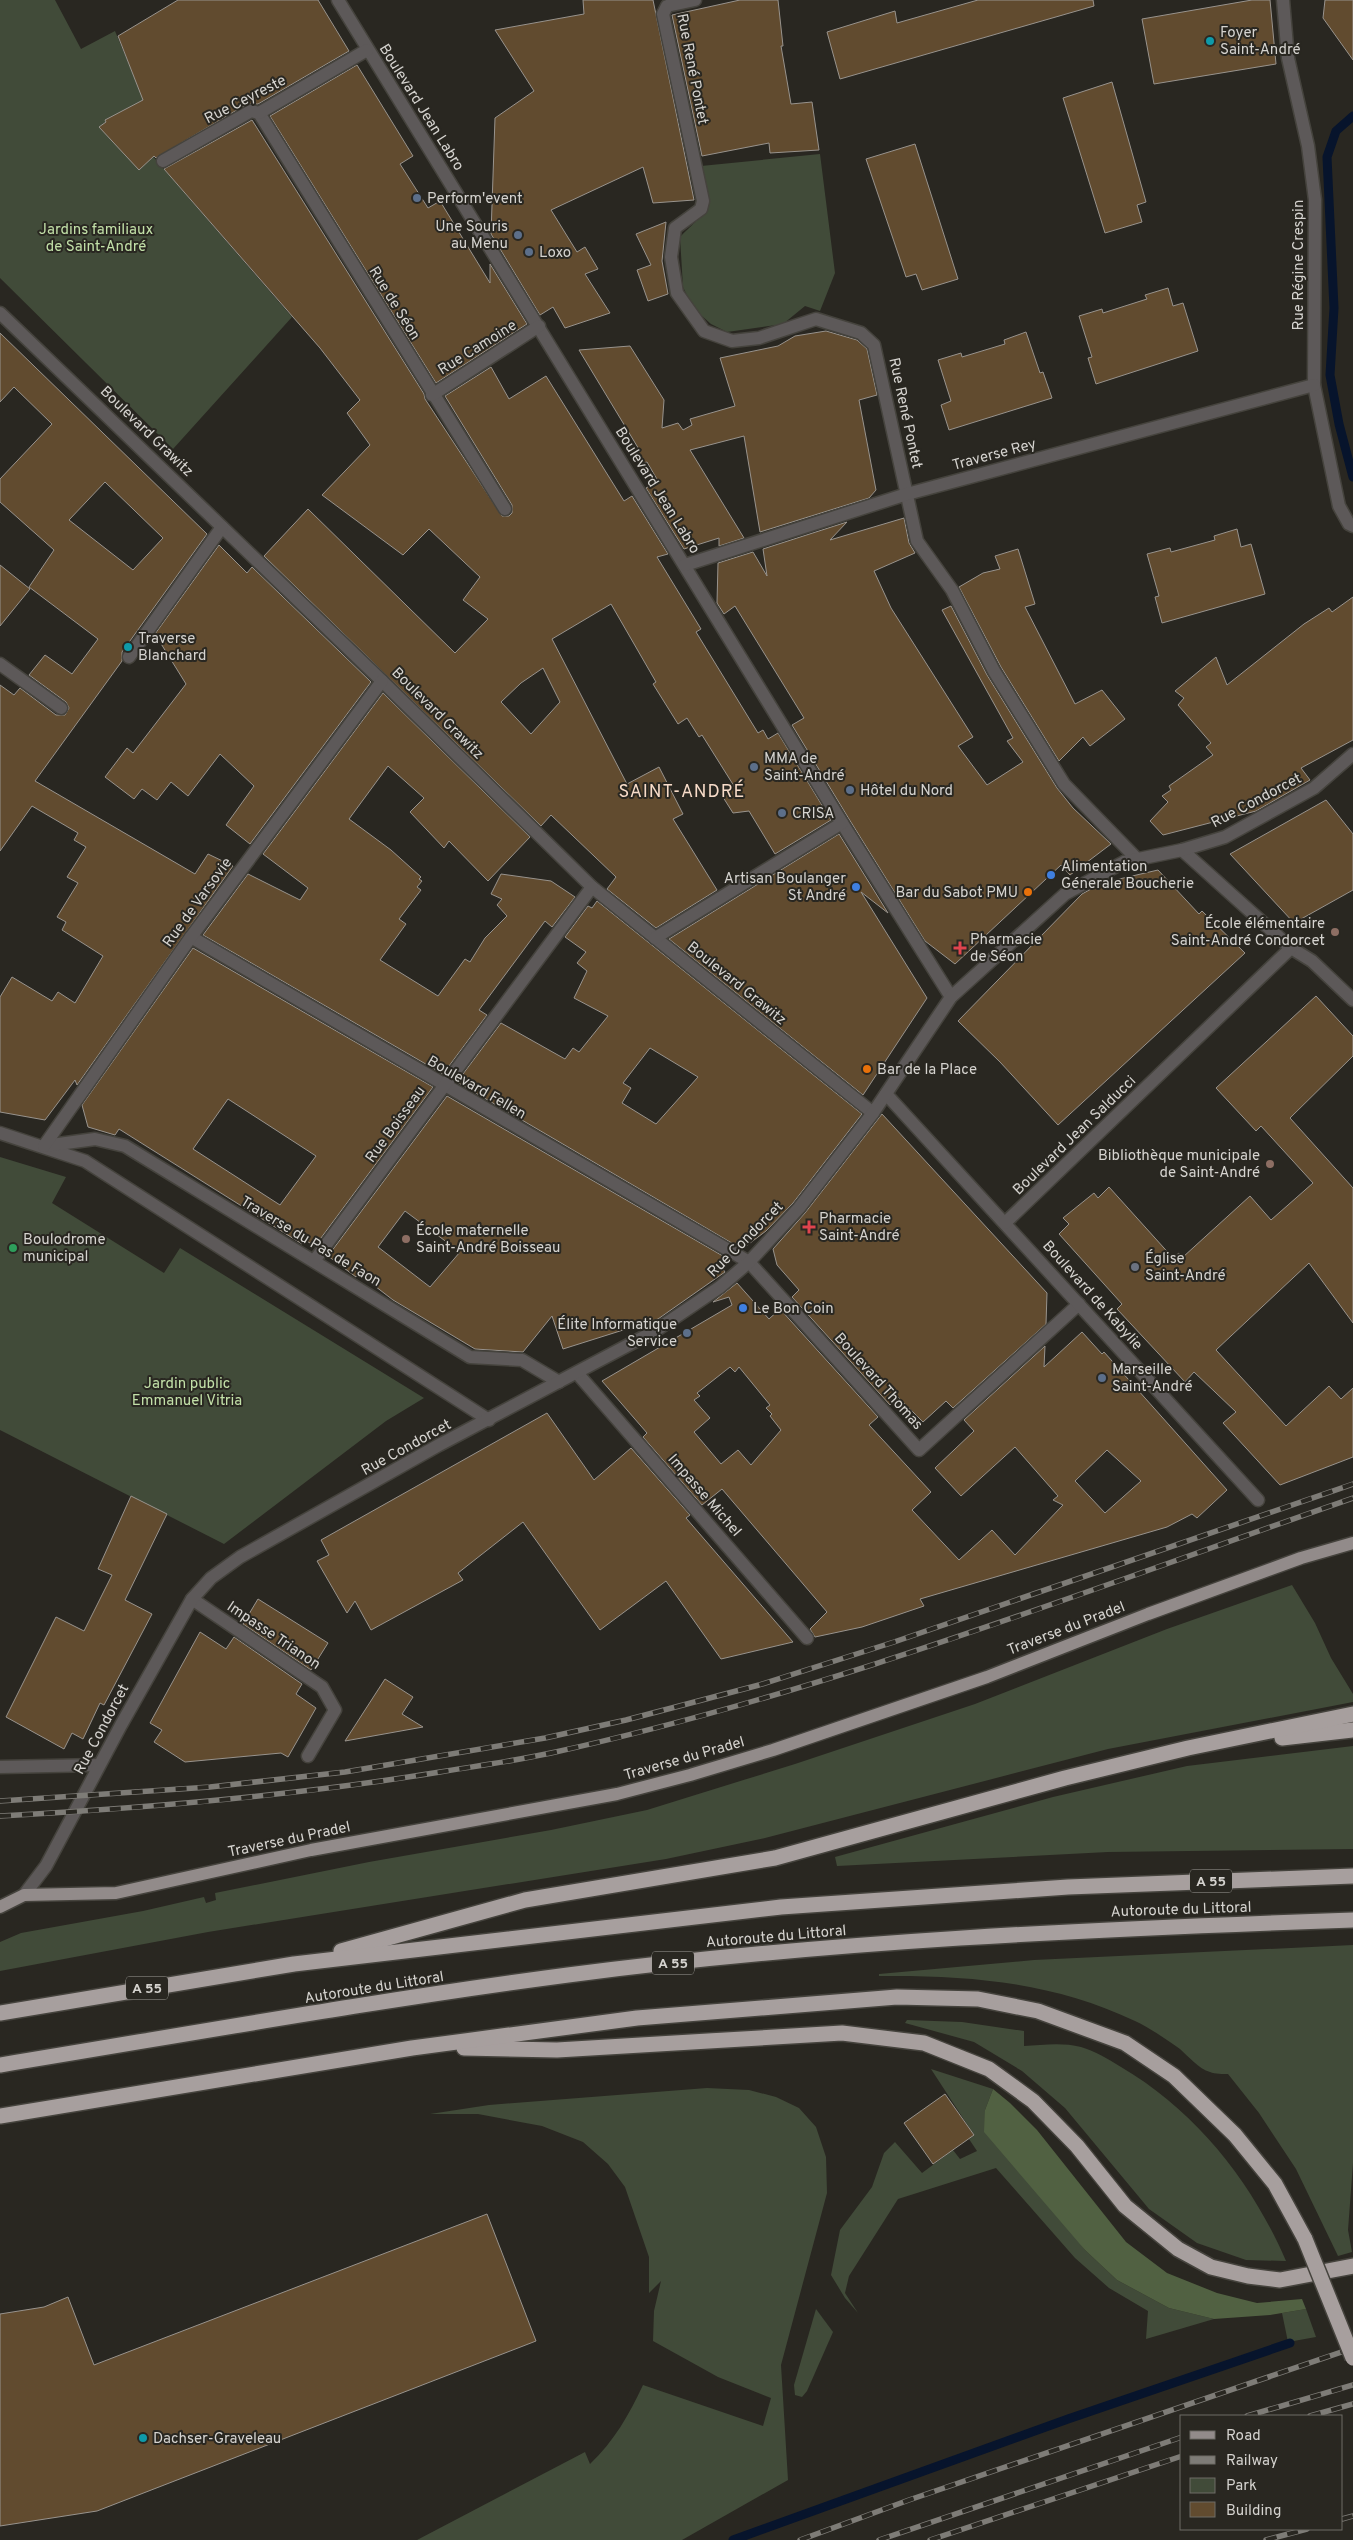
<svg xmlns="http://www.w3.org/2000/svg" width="1353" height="2540" font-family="Overpass,sans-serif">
<rect width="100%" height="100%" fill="#292721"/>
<g fill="#414b39">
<path d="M0,0H55L81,49L115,31L146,105L124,123L292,317L173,449L0,278Z"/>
<path d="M820,154L835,273L820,311L805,306L783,324L727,332L711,324L693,308L683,287L680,237C713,204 712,211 701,166Z"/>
<path d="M0,1157L66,1177L52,1203L164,1273L180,1248L424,1398L386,1421L224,1544L0,1430Z"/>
<path d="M1292,1585L1315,1623L1331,1658L1353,1694V1702L1108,1749L765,1838L666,1859L208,1932L0,1971V1942L21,1933L143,1911L204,1897L206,1903L216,1900L215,1893L369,1862L551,1830L647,1810L795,1764L975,1704L1167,1629Z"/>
<path d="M1353,1746V1849L1108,1852L837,1866L835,1857L1053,1797L1187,1766Z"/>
<path d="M1353,1945V2163L1348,2230L1352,2252L1338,2256L1296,2169L1259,2113L1228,2074C1223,2074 1215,2074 1210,2072C1199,2069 1188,2056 1180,2049C1166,2039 1150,2028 1135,2021C1053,1982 968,1975 879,1976V1974L1034,1960Z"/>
<path d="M907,2020L962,2022L1024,2031V2046C1042,2045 1062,2042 1081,2047C1095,2051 1108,2059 1121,2067C1196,2111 1252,2182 1286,2261L1246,2260L1197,2243L1149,2209L1065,2108L1022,2071L974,2042L905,2023Z"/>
<path d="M931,2069L993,2089L985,2110L1085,2250L1117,2280L1169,2308L1214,2319L1146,2339L1148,2311L1109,2288L1075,2258L996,2168L898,2199L849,2276L845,2293L858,2313L845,2298L831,2275L840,2230L872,2187L884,2153L895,2142L922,2173L953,2150L960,2159L977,2151L969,2139L974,2135Z"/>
<path d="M707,2088L749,2090L776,2097L799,2108L816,2127L826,2157L827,2193L781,2365L788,2480L682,2540H417L585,2452L590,2464C614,2441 629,2415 643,2385L763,2426L771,2398L718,2377L653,2341L654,2311L661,2281L649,2293V2257L625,2187L608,2164L583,2142L542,2126L478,2114H430L489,2105Z"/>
<path d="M816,2309L833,2332L807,2391L802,2397L795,2395L794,2385Z"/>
<path d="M1306,2309L1316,2337L1288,2342L1282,2313Z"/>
</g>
<path fill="#516142" d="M993,2089L1010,2103L1037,2130L1126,2242L1167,2273L1217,2293L1257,2303L1302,2299L1306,2309L1270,2315L1214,2319L1169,2308L1117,2280L1085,2250L984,2132L985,2110Z"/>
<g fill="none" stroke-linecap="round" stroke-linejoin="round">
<g stroke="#07142c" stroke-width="9">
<path d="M1353,116L1336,131L1327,157L1334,308L1330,375L1339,424L1353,477"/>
<path d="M733,2540L1068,2419L1290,2343"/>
</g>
</g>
<g fill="#614b2f" stroke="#98938d" fill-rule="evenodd">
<path d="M178,0H318L349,51L258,104H247L156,158L154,156L139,170L99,127L106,122L105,120L143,100L118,36Z"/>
<path d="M583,0H653L694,200L653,203L643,167L551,210L577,252L585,247L598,269L585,274L610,313L565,328L553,307L540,315L491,234L495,118L534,91L495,30L584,14Z"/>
<path d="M740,0H778L783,46H781L791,104L812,102L819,150L770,153L769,143L702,156L672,15Z"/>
<path d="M978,0H1093L1094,6L840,79L827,32L895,11L897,23Z"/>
<path d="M1252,0H1270L1276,64L1154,84L1142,19Z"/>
<path d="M1325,0H1353V60L1323,18Z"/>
<path d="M357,65L413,156L400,164L428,208L440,201L490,283V264L527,324L436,383L270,116Z"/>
<path d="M1112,82L1146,202L1137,205L1142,222L1105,233L1063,98Z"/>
<path d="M252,120L424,394L425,399L502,516H509L512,513V505L445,396L491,367L509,399L546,376L624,501L632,496L668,554L657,557L701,629L696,632L758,733L763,730L768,739L778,733L831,820L775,854L749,811L733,813L721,794L734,786L702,735L699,737L687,718L678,724L653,684L656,682L611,604L552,639L627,784L659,767L683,814L673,819L717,890L656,928L607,889L616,877L551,815L541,826L264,556L308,509L455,653L488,619L463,600L480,577L429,529L403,555L322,495L370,445L347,413L360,400L320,348L164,169ZM543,668L560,702L531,734L501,702L521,683Z"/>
<path d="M915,144L958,279L922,290L916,274L906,277L866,159Z"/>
<path d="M666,222L662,261L668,294L648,301L637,270L651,265L636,234Z"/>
<path d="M1168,288L1173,306L1183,303L1198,351L1096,384L1088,358L1092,357L1079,316L1102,309L1103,313L1147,299L1145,295Z"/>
<path d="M826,331L857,340L867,349L877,395L859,400L876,490L869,498L760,532L744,436L690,450L744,538L719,546V538L684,549L646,488L658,481L647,462L638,465L634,454L640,451L579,350L630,346L664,400L662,428L678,423L683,430L692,425L690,419L735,406L720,358L778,346L795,336Z"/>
<path d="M1026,332L1040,373L1043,372L1052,398L949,430L941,405L951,401L938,360L961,353L962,357L1005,344L1004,340Z"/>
<path d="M0,333L207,534L122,652V661L35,781L195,874L208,854L233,866L77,1085L75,1080L45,1120L0,1112V997L12,977L52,1001L58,992L75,1003L103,956L62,930L66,922L57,917L78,883L67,877L86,847L74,840L78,833L32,806L0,851V685L14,695L20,688L56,715H65L69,708L66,702L29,675L45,655L72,674L98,639L29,587L54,550L0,502V479L52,424L14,387L0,402ZM105,482L163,538L133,570L69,520Z"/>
<path d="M904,518L909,543L915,553L874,571L891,608L973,737L958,746L987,785L1023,762L1007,741L1013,738L942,610L951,606L987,675L1057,788L1073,808L1111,844L1070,875L1061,865L955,964L925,941L849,819L792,725L804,718L735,606L724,614L717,603L718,563L753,552L767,576L763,549L847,522L830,540Z"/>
<path d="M1237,529L1241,547L1251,544L1265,594L1162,623L1155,597L1159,596L1147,554L1170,548L1171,552L1215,540L1214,536Z"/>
<path d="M219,545L247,573L252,567L371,682L250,844L226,825L254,786L220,754L188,796L171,782L157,800L142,789L134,799L105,777L127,748L133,753L186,684L155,634Z"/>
<path d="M1018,549L1035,604L1025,607L1075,704L1102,690L1125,719L1090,746L1083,737L1059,761L1001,667L959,587L983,573L1000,569L995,556Z"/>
<path d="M0,565L30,589L0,626Z"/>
<path d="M1353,597V740L1301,768L1310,780L1256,811L1163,835L1150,821L1168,802L1162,796L1171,790L1169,786L1213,755L1206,747L1211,743L1178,705L1184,698L1175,691L1216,657L1227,685L1304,624L1329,608L1332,612Z"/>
<path d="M383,693L530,837L488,881L449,841L444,848L410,812L424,798L388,766L349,819L391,850L421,877L419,879L422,881L417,887L421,890L399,919L406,924L380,960L438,996L465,959L470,962L485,938L507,916L497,905L502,899L491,894L501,874L551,881L575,897L552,927L545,921L479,1010L487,1015L443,1074L203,935L248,874L300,900L308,888L263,854Z"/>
<path d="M1326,800L1353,834V890L1294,923L1230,854Z"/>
<path d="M839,834L888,913L861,892L927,998L863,1095L669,939Z"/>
<path d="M1158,870L1199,914L1202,911L1245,953L1058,1125L1000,1062L958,1021L1082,894L1102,883Z"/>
<path d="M597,901L862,1114L793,1203L766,1231L742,1249L457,1082L501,1023L565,1059L573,1048L579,1052L608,1016L574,998L587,971L577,963L586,952L565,937L588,906L592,908ZM650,1048L698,1077L656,1124L622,1103L631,1088L623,1083Z"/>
<path d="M193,948L433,1087L315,1246L305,1240L302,1244L119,1129L115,1135L88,1127L82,1105ZM228,1099L316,1156L280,1205L193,1149Z"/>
<path d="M1316,996L1353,1036V1056L1290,1118L1353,1188V1323L1309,1263L1216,1350L1286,1426L1329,1386L1341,1399L1353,1388V1457L1280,1485L1223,1423L1236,1412L1194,1372L1185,1382L1117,1309L1122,1304L1059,1234L1069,1224L1063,1218L1094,1193L1098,1198L1109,1187L1173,1258L1179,1253L1183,1257L1250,1196L1271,1220L1313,1183L1261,1126L1256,1131L1216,1088Z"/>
<path d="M447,1096L728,1259L720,1265L725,1272L658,1319L563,1349L552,1316L523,1352L475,1349L393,1300L358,1273L356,1277L328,1256ZM405,1211L460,1252L430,1287L378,1247Z"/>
<path d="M882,1114L1047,1293L1046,1324L953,1408L946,1401L923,1422L898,1397L890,1405L792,1297L799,1290L777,1265L773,1249L805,1213Z"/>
<path d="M737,1283L769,1319L780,1309L878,1417L869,1425L931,1492L912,1510L959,1560L992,1530L1015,1555L1063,1505L1053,1500L1058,1496L1015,1447L961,1496L935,1468L974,1431L964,1420L1045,1346L1044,1367L1082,1332L1102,1354L1104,1352L1227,1490L1197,1518L1192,1514L1167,1527L920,1599L924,1606L862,1627L815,1637L810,1629L827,1612L722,1489L702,1505L643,1437L647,1433L602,1381L732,1305L729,1297L713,1302ZM730,1367L735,1372L739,1367L770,1405L766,1408L772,1414L770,1416L781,1430L751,1465L738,1450L721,1464L694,1432L710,1418L694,1400L700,1396L697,1393ZM1107,1450L1141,1481L1105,1513L1075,1481Z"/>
<path d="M547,1413L594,1480L631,1448L690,1515L686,1518L793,1642L721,1659L666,1581L600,1630L523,1522L458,1573L463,1580L371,1630L355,1601L347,1613L317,1561L329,1555L321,1540Z"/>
<path d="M131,1496L167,1514L125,1600L152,1614L104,1705L100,1703L83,1739L72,1733L64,1749L6,1717L56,1617L84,1631L112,1575L98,1569Z"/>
<path d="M258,1599L328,1643L311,1670L243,1624Z"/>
<path d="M200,1632L226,1649L234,1637L302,1684L296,1694L316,1708L288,1757L281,1753L185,1762L154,1742L162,1730L150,1723Z"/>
<path d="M385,1679L413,1697L402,1714L423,1727L345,1741Z"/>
<path d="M945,2094L974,2135L933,2164L904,2123Z"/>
<path d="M487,2214L536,2341L97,2511L0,2526V2314L44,2307L68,2297L94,2365Z"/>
</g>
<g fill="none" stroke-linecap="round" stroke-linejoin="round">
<g stroke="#45433d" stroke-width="15">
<g id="minor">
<path d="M338,0L842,823L951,997"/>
<path d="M695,0L667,6L663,14L703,201L701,209L675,228L671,257L677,293L704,331L732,341L759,338L816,319L861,333L874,345L917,541L952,590L994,671L1064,784L1137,859"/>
<path d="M1283,0L1288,58L1308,146L1315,200L1314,385L1339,506L1349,524L1353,526"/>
<path d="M259,113L505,509"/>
<path d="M163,161L251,111L259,113L367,50"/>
<path d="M0,313L382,681L592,887L873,1113"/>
<path d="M432,395L539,326"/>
<path d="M685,565L907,494L1314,385"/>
<path d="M129,657L222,527"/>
<path d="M0,664L61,708"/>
<path d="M1182,850L1291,948L1312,961L1353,1000"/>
<path d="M191,937L749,1262L919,1450L1079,1304"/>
<path d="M655,938L842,823"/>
<path d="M886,1094L1258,1500"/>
<path d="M0,1133L85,1161L489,1420"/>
<path d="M44,1146L95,1139L125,1146L470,1357L522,1360L559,1382"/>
<path d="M44,1146L191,937L382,681"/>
<path d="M1005,1223L1291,948"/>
<path d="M314,1261L592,887"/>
<path d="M577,1373L807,1638"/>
<path d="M192,1599L322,1687L335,1710L308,1756"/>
<path d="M0,1767L99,1765"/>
<path d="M24,1895L46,1866L121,1725L192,1599L211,1578L240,1557L439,1445L655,1331L720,1287L749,1262L799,1208L873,1113L951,997L1065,894L1124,862L1182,850L1225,837L1314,788L1353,754"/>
</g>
</g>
<g stroke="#45433d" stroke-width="15">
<path id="major" d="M0,1907L24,1895L116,1893L311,1850L617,1794L690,1775L773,1750L987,1677L1148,1614L1301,1558L1353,1543"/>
</g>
<g stroke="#45433d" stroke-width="18">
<g id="highway">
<path d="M1282,1738L1353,1730"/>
<path d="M341,1951L525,1900L775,1858L1065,1778L1188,1748L1353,1714"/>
<path d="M0,2013L294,1964L781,1907L1068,1887L1353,1876"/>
<path d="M464,2048L557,2050L842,2033L924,2043L989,2069L1033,2101L1077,2146L1125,2206L1178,2249L1211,2267L1248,2276L1280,2280L1353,2266"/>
<path d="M0,2065C189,2034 378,2000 568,1975C828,1941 1091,1929 1353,1920"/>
<path d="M0,2116L412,2048L637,2018L897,1997L978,1999L1038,2011L1125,2043L1174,2076L1235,2135L1275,2184L1305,2239"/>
</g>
</g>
<use href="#minor" stroke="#5d5959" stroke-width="12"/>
<use href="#major" stroke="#928b8a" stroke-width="12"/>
<use href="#highway" stroke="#a79f9e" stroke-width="15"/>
<g stroke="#7e7c77" stroke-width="5.5">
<g id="rail">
<path d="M0,1801L210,1787L345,1772L545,1738L626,1720L759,1685L894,1642L1353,1484"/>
<path d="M0,1816C148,1808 294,1796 440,1772C477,1766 514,1761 551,1753C825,1693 1088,1590 1353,1498"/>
<path d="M1247,2416L1353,2385"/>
<path d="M1310,2416L1353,2404"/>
<path d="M1342,2519L1353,2516"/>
<path d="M800,2540L909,2500L1353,2348"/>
<path d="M879,2540L1182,2437"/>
<path d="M930,2540L1182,2456"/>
<path d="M1266,2540L1307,2529"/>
</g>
</g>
<use href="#rail" stroke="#292721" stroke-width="4" stroke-dasharray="11" stroke-linecap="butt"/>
<g stroke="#45433d" stroke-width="18" stroke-linecap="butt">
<path id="highway-bridge" d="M1305,2239L1353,2358"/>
</g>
<use href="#highway-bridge" stroke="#a79f9e" stroke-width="15"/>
</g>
<g fill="#0f9aa8" stroke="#292721" stroke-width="2">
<circle cx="1210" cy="41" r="5"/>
<circle cx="128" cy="647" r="5"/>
<circle cx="143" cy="2438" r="5"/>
</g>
<g fill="#5c6f8a" stroke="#292721" stroke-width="2">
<circle cx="417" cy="198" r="5"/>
<circle cx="518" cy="235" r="5"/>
<circle cx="529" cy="252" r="5"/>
<circle cx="754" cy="767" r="5"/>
<circle cx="850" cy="790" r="5"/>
<circle cx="782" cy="813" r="5"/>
<circle cx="687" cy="1333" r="5"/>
<circle cx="1102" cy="1378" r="5"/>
</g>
<g fill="#3f7fe0" stroke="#292721" stroke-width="2">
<circle cx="1051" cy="875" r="5"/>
<circle cx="856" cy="887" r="5"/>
<circle cx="743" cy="1308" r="5"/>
</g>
<g fill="#e8710a" stroke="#292721" stroke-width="2">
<circle cx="1028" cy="892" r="5"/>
<circle cx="867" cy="1069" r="5"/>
</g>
<g fill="#8d6e63" stroke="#292721" stroke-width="2">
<circle cx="1335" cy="932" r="5"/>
<circle cx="1270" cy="1164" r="5"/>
<circle cx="406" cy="1239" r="5"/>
</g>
<g fill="#e0444e" stroke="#292721" stroke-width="2">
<path d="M957.5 940.5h5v5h5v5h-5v5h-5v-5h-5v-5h5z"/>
<path d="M806.5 1219.5h5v5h5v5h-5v5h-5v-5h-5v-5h5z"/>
</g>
<circle fill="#2e9e5b" stroke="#292721" stroke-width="2" cx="13" cy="1248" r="5"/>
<circle fill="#6b7280" stroke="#292721" stroke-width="2" cx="1135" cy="1267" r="5"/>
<g text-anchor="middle" stroke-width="4" stroke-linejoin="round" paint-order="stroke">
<g fill="#292721" stroke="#a19f9b" stroke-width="1">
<rect x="1190" y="1869.5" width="42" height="23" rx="4"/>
<rect x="652" y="1951.5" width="42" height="23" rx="4"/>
<rect x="126" y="1976.5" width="42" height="23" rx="4"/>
</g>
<g font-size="14" font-weight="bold" fill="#d5d3cf">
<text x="1211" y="1886">A 55</text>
<text x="673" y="1968">A 55</text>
<text x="147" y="1993">A 55</text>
</g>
<g font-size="15" fill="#d5d3cf" stroke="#292721" text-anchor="start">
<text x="1220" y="37">Foyer<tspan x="1220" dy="17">Saint-André</tspan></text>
<text x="427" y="203">Perform'event</text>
<text x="508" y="231" text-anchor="end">Une Souris<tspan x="508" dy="17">au Menu</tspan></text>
<text x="539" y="257">Loxo</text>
<text x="138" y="643">Traverse<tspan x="138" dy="17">Blanchard</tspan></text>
<text x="764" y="763">MMA de<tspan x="764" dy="17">Saint-André</tspan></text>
<text x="860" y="795">Hôtel du Nord</text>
<text x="792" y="818">CRISA</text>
<text x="1061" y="871">Alimentation<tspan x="1061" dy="17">Génerale Boucherie</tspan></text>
<text x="846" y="883" text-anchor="end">Artisan Boulanger<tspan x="846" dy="17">St André</tspan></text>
<text x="1018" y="897" text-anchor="end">Bar du Sabot PMU</text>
<text x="1325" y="928" text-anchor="end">École élémentaire<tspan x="1325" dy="17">Saint-André Condorcet</tspan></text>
<text x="970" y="944">Pharmacie<tspan x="970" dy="17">de Séon</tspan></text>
<text x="877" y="1074">Bar de la Place</text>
<text x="1260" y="1160" text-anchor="end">Bibliothèque municipale<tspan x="1260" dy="17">de Saint-André</tspan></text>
<text x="819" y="1223">Pharmacie<tspan x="819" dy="17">Saint-André</tspan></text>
<text x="416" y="1235">École maternelle<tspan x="416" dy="17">Saint-André Boisseau</tspan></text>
<text x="23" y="1244">Boulodrome<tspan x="23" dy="17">municipal</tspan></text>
<text x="1145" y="1263">Église<tspan x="1145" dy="17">Saint-André</tspan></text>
<text x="753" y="1313">Le Bon Coin</text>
<text x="677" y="1329" text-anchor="end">Élite Informatique<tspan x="677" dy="17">Service</tspan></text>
<text x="1112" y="1374">Marseille<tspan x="1112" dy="17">Saint-André</tspan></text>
<text x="153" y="2443">Dachser-Graveleau</text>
</g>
<g font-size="15" fill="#d5d3cf" stroke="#292721">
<text transform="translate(693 69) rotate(79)" y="5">Rue René Pontet</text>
<text transform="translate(245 99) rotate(-27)" y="5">Rue Ceyreste</text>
<text transform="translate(422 107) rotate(58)" y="5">Boulevard Jean Labro</text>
<text transform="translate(1298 265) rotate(-90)" y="5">Rue Régine Crespin</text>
<text transform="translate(395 303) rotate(58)" y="5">Rue de Séon</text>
<text transform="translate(477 347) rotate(-32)" y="5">Rue Camoine</text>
<text transform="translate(906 413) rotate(78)" y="5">Rue René Pontet</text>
<text transform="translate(147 431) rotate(44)" y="5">Boulevard Grawitz</text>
<text transform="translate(994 454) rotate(-15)" y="5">Traverse Rey</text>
<text transform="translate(658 490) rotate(58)" y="5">Boulevard Jean Labro</text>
<text transform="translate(438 713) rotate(45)" y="5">Boulevard Grawitz</text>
<text transform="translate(1256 800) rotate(-28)" y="5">Rue Condorcet</text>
<text transform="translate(197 902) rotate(-54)" y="5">Rue de Varsovie</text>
<text transform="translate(737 983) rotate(39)" y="5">Boulevard Grawitz</text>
<text transform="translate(477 1087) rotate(30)" y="5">Boulevard Fellen</text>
<text transform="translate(395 1124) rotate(-54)" y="5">Rue Boisseau</text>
<text transform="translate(1074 1135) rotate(-44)" y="5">Boulevard Jean Salducci</text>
<text transform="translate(745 1239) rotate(-45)" y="5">Rue Condorcet</text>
<text transform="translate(311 1241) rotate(31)" y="5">Traverse du Pas de Faon</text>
<text transform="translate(1093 1295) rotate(48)" y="5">Boulevard de Kabylie</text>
<text transform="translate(879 1381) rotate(48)" y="5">Boulevard Thomas</text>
<text transform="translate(406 1447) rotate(-29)" y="5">Rue Condorcet</text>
<text transform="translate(705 1495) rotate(49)" y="5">Impasse Michel</text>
<text transform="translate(1066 1628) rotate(-21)" y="5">Traverse du Pradel</text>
<text transform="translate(274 1635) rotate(34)" y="5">Impasse Trianon</text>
<text transform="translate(101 1729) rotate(-62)" y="5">Rue Condorcet</text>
<text transform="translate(684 1758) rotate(-16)" y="5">Traverse du Pradel</text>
<text transform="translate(289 1839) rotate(-12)" y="5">Traverse du Pradel</text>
<text transform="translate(1181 1909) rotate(-2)" y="5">Autoroute du Littoral</text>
<text transform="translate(776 1936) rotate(-5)" y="5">Autoroute du Littoral</text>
<text transform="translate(374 1987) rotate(-9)" y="5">Autoroute du Littoral</text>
</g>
<g font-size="15" fill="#c2e0a8" stroke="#292721">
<text x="96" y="234">Jardins familiaux<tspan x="96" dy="17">de Saint-André</tspan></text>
<text x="187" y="1388">Jardin public<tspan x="187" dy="17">Emmanuel Vitria</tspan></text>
</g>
<g font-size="18" letter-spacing="1" fill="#f8dcc9" stroke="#292721">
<text x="682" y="797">SAINT-ANDRÉ</text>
</g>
</g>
<rect x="1180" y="2415" width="162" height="115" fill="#292721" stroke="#6e6c67"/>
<rect x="1190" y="2431" width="25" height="8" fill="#928b8a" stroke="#6e6c67"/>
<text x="1226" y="2440" font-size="15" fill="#d5d3cf">Road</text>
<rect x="1190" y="2456" width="25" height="8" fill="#7e7c77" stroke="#6e6c67"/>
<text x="1226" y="2465" font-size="15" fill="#d5d3cf">Railway</text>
<rect x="1190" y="2478" width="25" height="15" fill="#414b39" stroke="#6e6c67"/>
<text x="1226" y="2490" font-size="15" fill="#d5d3cf">Park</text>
<rect x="1190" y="2502" width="25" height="15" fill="#614b2f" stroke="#6e6c67"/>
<text x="1226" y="2515" font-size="15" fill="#d5d3cf">Building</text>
</svg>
